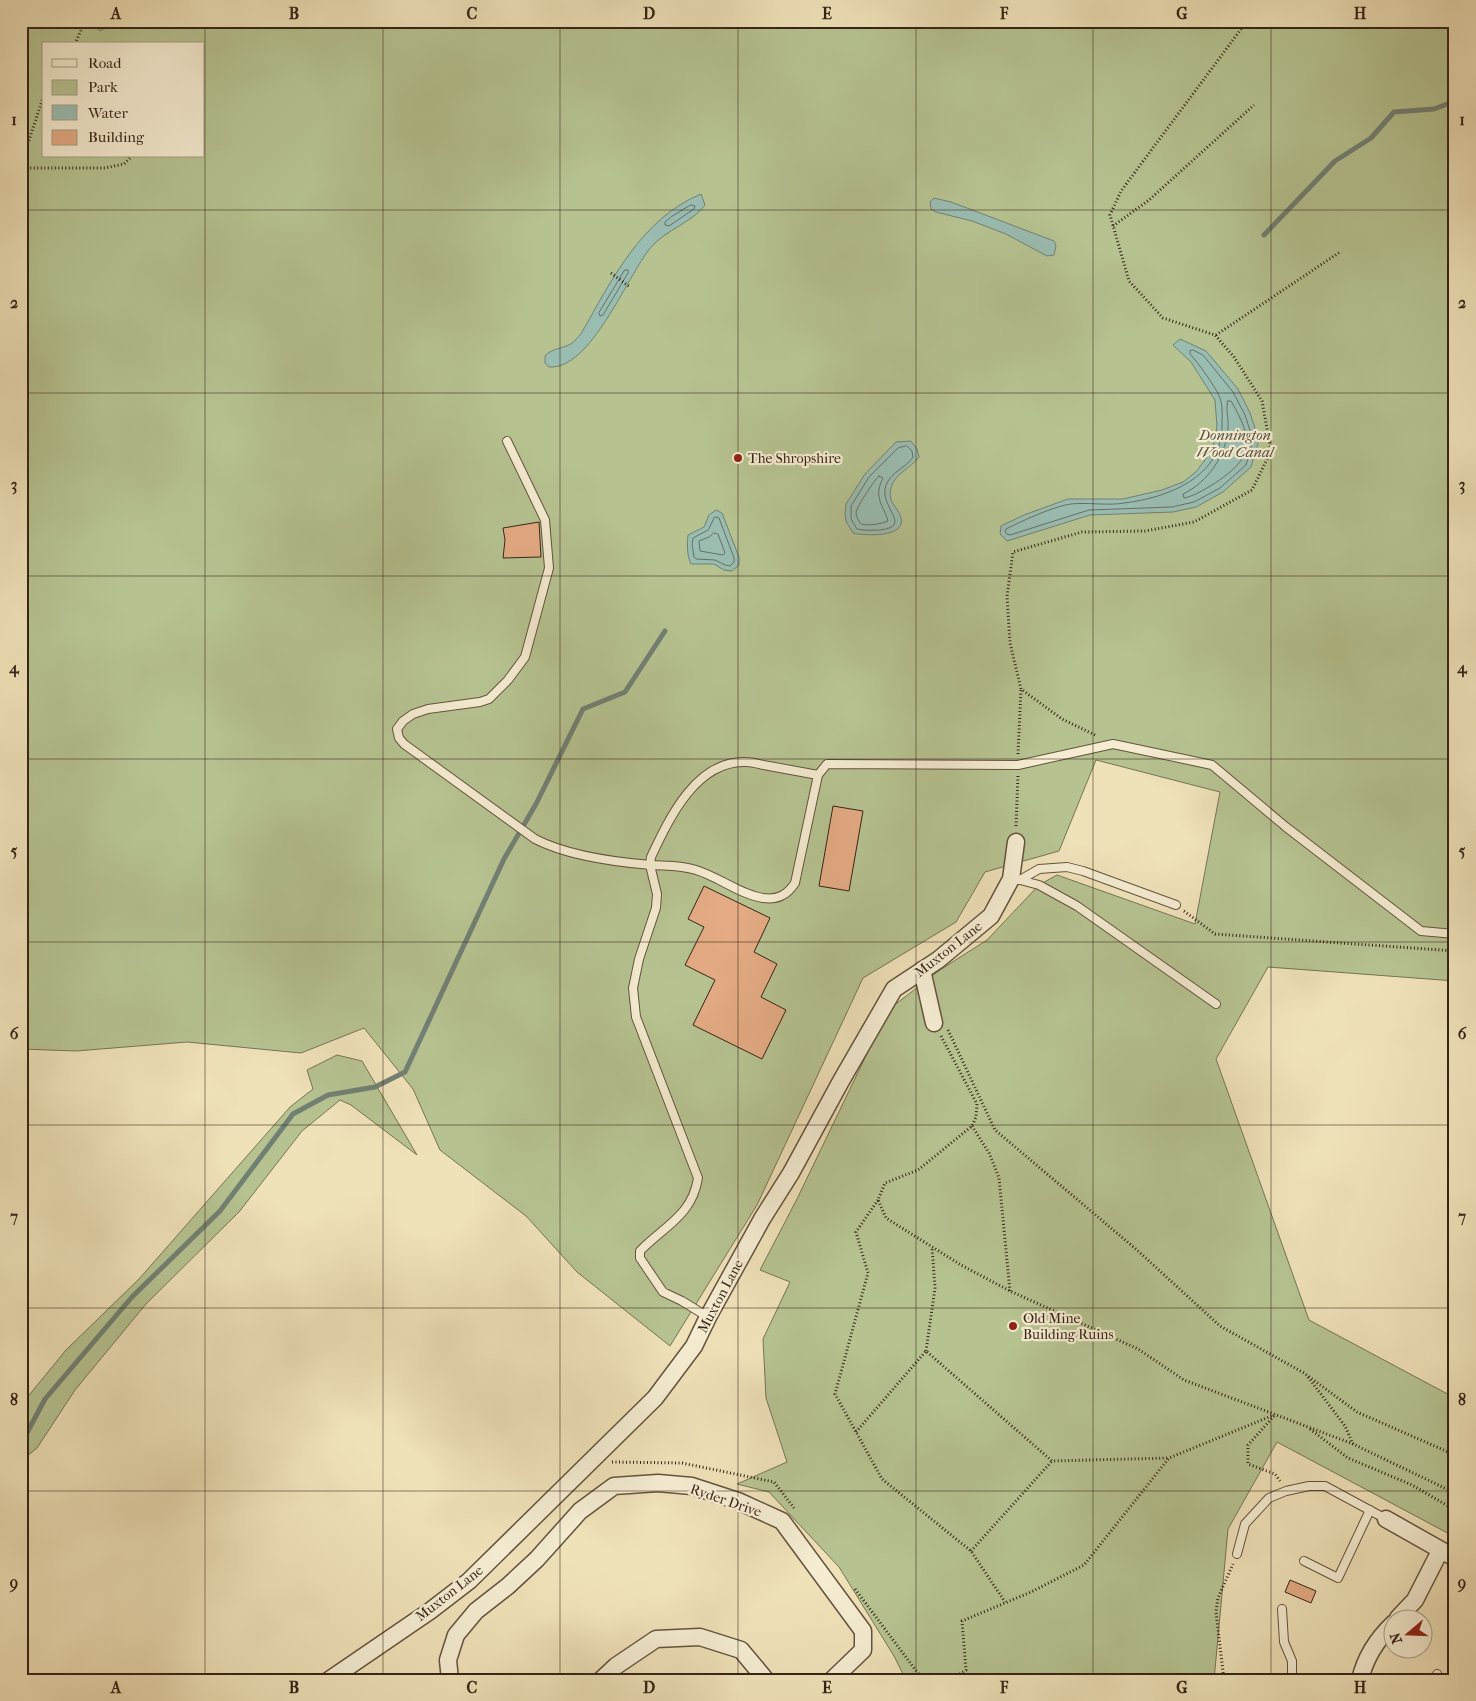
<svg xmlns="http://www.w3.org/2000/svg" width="1476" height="1701" font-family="'IM FELL French Canon',serif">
<rect width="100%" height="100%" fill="#efe1b8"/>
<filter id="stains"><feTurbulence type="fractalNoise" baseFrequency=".004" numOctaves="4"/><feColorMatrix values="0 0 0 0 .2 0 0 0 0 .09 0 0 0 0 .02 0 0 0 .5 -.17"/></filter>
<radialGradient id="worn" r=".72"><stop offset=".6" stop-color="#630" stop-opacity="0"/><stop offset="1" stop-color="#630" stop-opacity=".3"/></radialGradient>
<g fill="#b6c391" stroke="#767454" fill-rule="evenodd">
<path d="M21,21H1455V981L1268,967L1216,1059L1309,1320L1455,1398V1537L1277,1442L1228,1529L1214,1680H906L894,1656L839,1567L769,1492L737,1484L787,1462L766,1398L763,1339L790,1282L760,1270L797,1199L888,1010L940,970L987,940L1039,885L1057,875L1195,924L1220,792L1096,760L1059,851L985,872L956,922L863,978L757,1205L670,1346L577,1272L526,1216L440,1150L413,1089L364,1028L301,1053L187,1042L76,1051L21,1049ZM44,44H204V156H44Z"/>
<path d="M337,1055L362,1061L417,1155L351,1105L340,1100L302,1131L239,1212L146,1304L75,1390L37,1448L21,1461V1405L66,1350L139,1279L290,1107L313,1089L307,1070Z"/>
</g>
<g fill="#9abdb2" stroke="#728074">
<path d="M93,21H107L108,26L100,31L94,25Z"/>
<path d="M701,194L705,205C694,221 666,230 651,247C627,276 591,370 549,367L545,363V356C551,348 564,349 572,343C575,341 578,337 581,334C611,281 641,219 701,194Z"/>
<path d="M934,198L951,202L1054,241L1056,246L1054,255L1047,256L1006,234L972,221L936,212L931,209L930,202Z"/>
<path d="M1180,339L1206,351L1238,389L1250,413L1259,440L1251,467L1223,492L1196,507L1173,512L1090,515L1007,541L1000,534L1001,526L1024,515L1068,499H1123L1162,490L1183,482L1197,471L1212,450L1217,427L1215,400L1191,362L1173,345Z"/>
<path d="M911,441L917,449L919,457C911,468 894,474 891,488C887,502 897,506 901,517C907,538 865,536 853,533L846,521L845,514L846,504L865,474L896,442Z"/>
<path d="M716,510L722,513L739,557V565L732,571L724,570L714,564H691C687,556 687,544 688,535L704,527L709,515Z"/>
</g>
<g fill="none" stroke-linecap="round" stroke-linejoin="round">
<g stroke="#687064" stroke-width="1">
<path d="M691,205L695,206L694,209L669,226L665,225V222L671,217Z"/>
<path d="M625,270H628V273L603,315L600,316L599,313Z"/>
<path d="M1193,350L1203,355L1233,392L1245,415L1253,440L1246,465L1220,488L1194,502L1172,507L1089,510L1010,535L1007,534L1005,532L1006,529C1022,521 1054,506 1071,504C1088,502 1107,506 1124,503C1167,498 1223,477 1222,425C1222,417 1223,406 1220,398C1217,389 1197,361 1190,354V351Z"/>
<path d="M1228,401H1231C1237,411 1247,430 1247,441C1246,446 1243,455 1241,460C1235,472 1198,496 1184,498L1183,494C1208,482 1226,456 1228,428C1229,419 1225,409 1228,401Z"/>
<path d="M907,446L912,451L913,457C906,468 892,471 886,485C878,507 914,526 880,530C871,530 865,531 857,529L851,519V506L869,477L898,448Z"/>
<path d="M879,476L883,478C873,498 883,504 888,521C881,524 869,526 861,524C858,520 856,517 856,512C857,507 874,480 879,476Z"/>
<path d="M715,517L719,518L734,558V562L730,566L725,565L715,560L696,559L694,557L692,544L693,538L708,530Z"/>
<path d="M714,533L718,534L725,553L723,555L700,551L699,541L709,537Z"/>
</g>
<g stroke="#728074" stroke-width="5">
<path d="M1264,235L1335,161L1371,138L1394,112L1434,109L1455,101"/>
<path d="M21,1444L45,1399L132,1297L220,1211L293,1114L328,1095L375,1087L405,1072L504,859L536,804L583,709L625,692L665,631"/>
</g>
</g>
<g fill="#e4ab84" stroke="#362417">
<path d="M539,522L541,557L503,558L505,540L503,528Z"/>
<path d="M833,806L863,811L849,891L819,886Z"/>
<path d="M704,886L770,918L754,952L777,964L761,997L786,1010L762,1059L693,1025L715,980L685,965L704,927L688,919Z"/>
<path d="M1290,1580L1316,1591L1311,1603L1285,1592Z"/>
</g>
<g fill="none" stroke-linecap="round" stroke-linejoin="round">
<g stroke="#64533f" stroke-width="10">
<g id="service">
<path d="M507,441L545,520L549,568L525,657L508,680L489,699L480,702L428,709L413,714L403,721L397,729L399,738L404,744L535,839C568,856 614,862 651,865C666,866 681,865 696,870C719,877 739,894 763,898C778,900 787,895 795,883L818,775L827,764L1018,765L1113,744L1212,765L1286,827L1421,931L1455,934"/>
<path d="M1017,880H1020L1039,869L1067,867L1083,871L1176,905"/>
<path d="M1020,880L1039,885L1077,906L1216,1004"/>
<path d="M708,1317L682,1301L663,1292L640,1258V1251C664,1226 692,1216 698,1178L636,1017L633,988L639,959L656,908L657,894L650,865L651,857C669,819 696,760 746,762C754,762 761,765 769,766C785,769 802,772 818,775"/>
<path d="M1237,1554L1245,1524L1269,1498L1286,1491L1309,1486H1325L1386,1519"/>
<path d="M1304,1561L1338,1578L1370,1510"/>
<path d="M1282,1609L1284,1642L1292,1661V1678"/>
<path d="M1436,1680L1437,1674"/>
</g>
</g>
<g stroke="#64533f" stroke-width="19">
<g id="minor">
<path d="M922,970L934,1023"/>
<path d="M1386,1519L1455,1558"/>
<path d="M1398,1618L1415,1600L1440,1551"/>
<path d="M329,1680L430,1611L469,1581L655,1398L694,1346L708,1317L762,1219L791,1173L841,1081L894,989L938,960L991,916L1011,879L1016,842"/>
<path d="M450,1680L448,1660L456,1635L476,1611L508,1586L537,1559L580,1511L614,1486L658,1483L692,1486L738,1501L782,1521L863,1631V1650L832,1680"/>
<path d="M601,1680L616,1666L656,1639L700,1637L741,1650L766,1680"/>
<path d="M1360,1680C1365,1658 1377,1639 1394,1623"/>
</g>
</g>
<g stroke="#362417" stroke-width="3" stroke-dasharray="1 2.5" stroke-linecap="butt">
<path d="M75,44L82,28L81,21"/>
<path d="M21,164L27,168H105L124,164L132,156"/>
<path d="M21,164L44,95"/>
<path d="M1113,226L1149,200L1254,105"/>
<path d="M611,273L630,287"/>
<path d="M1216,335L1340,252"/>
<path d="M1095,735L1062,719L1021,689L1010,643L1007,596L1013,552L1082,532L1145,531L1194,522L1252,490L1271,451L1262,401L1234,357L1215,335L1163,318L1129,281L1110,215L1121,191L1247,21"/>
<path d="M1018,754L1021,689"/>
<path d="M1016,826L1018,775"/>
<path d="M1184,911L1215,934L1455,951"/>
<path d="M948,1030L995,1130L1137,1250L1220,1326L1304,1373L1357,1412L1455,1455"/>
<path d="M941,1036L977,1104L976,1117L972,1126L918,1170L885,1183L878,1200L886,1218L961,1265L1010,1291L1138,1349L1184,1380L1353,1444L1455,1493"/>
<path d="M972,1126L989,1153L999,1178L1010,1291"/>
<path d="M878,1200L856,1232L868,1273L835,1394L882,1479L971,1551L1005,1602"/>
<path d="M926,1351L935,1288L932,1247"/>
<path d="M1308,1377L1345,1426L1353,1444"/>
<path d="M1274,1416L1248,1445V1464L1275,1474L1280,1481"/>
<path d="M1310,1429L1348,1458L1412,1485L1455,1510"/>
<path d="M856,1432L926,1351L1052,1461L1168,1458"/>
<path d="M612,1462L682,1463L774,1482L794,1508"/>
<path d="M971,1551L1052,1461"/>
<path d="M855,1589L923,1680"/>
<path d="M951,1680L966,1670L962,1621L1031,1592L1084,1565L1169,1458L1274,1415"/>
<path d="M1224,1680L1216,1612L1218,1598L1233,1564"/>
</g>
<use href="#service" stroke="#f5ecd1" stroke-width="8"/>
<use href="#minor" stroke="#f5ecd1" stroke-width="16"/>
</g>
<path fill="none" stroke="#362417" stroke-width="1" stroke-opacity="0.55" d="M205,21V1680M383,21V1680M560,21V1680M738,21V1680M916,21V1680M1093,21V1680M1271,21V1680M21,210H1455M21,393H1455M21,576H1455M21,759H1455M21,942H1455M21,1125H1455M21,1308H1455M21,1491H1455"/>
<g fill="#8f2418" stroke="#f5ecd1" stroke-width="2">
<circle cx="738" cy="458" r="5"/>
<circle cx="1013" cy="1326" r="5"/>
</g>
<g text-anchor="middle" stroke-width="4.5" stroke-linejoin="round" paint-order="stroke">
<g font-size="14" fill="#362417" stroke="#f5ecd1" text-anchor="start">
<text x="748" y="463">The Shropshire</text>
<text x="1023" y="1323">Old Mine<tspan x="1023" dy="16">Building Ruins</tspan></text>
</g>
<g font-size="14" fill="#362417" stroke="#f5ecd1">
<text transform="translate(948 949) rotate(-38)" y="5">Muxton Lane</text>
<text transform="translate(720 1296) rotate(-62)" y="5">Muxton Lane</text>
<text transform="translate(726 1500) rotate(19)" y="5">Ryder Drive</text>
<text transform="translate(449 1593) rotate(-38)" y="5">Muxton Lane</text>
</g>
<g font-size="15" font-style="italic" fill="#545246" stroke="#f5ecd1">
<text x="1235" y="440">Donnington<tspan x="1235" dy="17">Wood Canal</tspan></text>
</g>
</g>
<rect width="1476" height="1701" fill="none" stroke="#efe1b8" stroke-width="55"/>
<rect x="42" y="42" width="162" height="115" fill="#f5ecd1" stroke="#a99c87"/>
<rect x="52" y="59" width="25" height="8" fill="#f5ecd1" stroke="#a99c87"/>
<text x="88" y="68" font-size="15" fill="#362417">Road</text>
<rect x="52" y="80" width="25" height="15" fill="#b6c391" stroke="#a99c87"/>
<text x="88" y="92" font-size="15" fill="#362417">Park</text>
<rect x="52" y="105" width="25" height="15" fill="#9abdb2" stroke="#a99c87"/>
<text x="88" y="118" font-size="15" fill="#362417">Water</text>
<rect x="52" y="130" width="25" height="15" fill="#e4ab84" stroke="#a99c87"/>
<text x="88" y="142" font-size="15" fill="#362417">Building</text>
<g transform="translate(1408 1634) rotate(251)"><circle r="24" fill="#f5ecd1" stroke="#a99c87"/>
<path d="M0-4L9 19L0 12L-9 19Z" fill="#8f2418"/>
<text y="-8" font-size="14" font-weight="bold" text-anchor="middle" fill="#362417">N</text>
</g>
<rect x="28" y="28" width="1420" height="1646" fill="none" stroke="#362417" stroke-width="2"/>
<g font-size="16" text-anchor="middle" font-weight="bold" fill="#362417">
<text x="116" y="19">A</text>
<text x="294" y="19">B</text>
<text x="472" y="19">C</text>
<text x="649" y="19">D</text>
<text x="827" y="19">E</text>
<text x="1004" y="19">F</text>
<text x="1182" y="19">G</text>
<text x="1360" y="19">H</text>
<text x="14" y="125">1</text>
<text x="1462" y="125">1</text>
<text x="14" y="308">2</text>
<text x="1462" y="308">2</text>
<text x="14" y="490">3</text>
<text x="1462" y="490">3</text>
<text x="14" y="673">4</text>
<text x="1462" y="673">4</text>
<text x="14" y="856">5</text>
<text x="1462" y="856">5</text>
<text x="14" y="1039">6</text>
<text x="1462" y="1039">6</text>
<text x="14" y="1222">7</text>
<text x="1462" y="1222">7</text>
<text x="14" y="1405">8</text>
<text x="1462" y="1405">8</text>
<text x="14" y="1588">9</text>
<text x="1462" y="1588">9</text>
<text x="116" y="1693">A</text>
<text x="294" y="1693">B</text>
<text x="472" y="1693">C</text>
<text x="649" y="1693">D</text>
<text x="827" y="1693">E</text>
<text x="1004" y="1693">F</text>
<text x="1182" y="1693">G</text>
<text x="1360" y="1693">H</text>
</g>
<rect width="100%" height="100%" filter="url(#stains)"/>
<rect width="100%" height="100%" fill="url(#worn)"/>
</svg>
